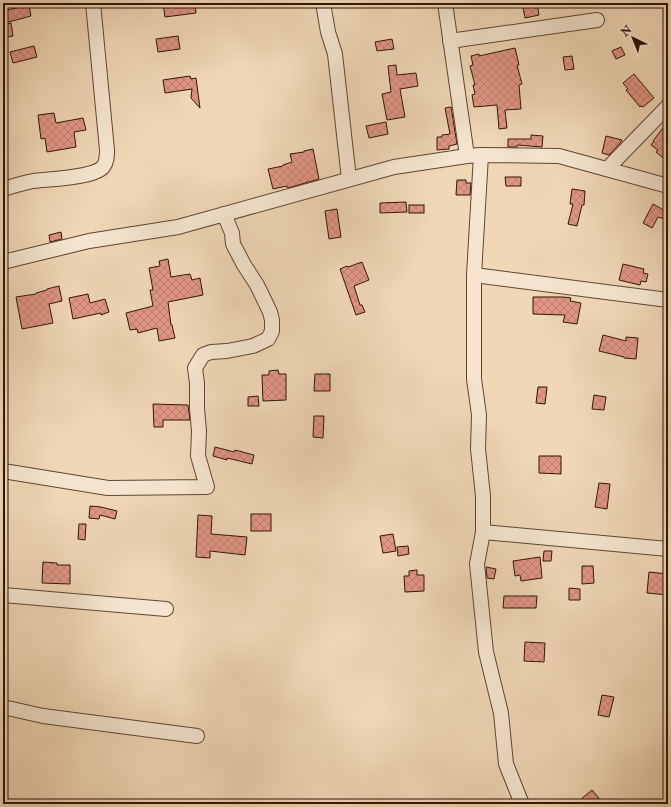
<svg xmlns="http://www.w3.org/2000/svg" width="671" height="807" font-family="'IM FELL Double Pica',serif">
<defs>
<pattern id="building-cross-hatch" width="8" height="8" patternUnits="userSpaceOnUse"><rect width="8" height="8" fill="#e19685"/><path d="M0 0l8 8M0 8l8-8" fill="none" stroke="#c18071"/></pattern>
</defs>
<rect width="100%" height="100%" fill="#f0d7b6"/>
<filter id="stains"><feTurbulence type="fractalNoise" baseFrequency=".005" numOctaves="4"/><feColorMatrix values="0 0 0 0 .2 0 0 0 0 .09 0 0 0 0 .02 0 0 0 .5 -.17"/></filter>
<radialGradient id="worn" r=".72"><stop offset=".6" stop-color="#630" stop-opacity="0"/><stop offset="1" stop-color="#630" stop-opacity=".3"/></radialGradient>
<g fill="url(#building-cross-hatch)" stroke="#2f1507">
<path d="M163,3H195L196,13L165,17Z"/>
<path d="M522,3H537L539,15L525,18Z"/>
<path d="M29,5L31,16L5,23L3,11Z"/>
<path d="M11,23L13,36L3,38V25Z"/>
<path d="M178,36L180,49L158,52L156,39Z"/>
<path d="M392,39L394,49L377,51L375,42Z"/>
<path d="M34,46L37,57L13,63L10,52Z"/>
<path d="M621,47L625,55L616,59L612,51Z"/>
<path d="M515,48L519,65H517L522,84L519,85L521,109L505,110L507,128L499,129L497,105L474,107L472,95L475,94L473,85H475L470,66L473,65L471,56L479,54V56Z"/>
<path d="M572,56L574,69L565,70L563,57Z"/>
<path d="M396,65L397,75L416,73L418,86L400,89L405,117L387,120L382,94L391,92L388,66Z"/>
<path d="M634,74L654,98L643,107L641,106L640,107L626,90L628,89L623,83Z"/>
<path d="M190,76L191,79L196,78L200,108L191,98L192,89L165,93L163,80Z"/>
<path d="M451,107L457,144L449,146V149L437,150V137H442V135L450,134L445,108Z"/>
<path d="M54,113L56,123L83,118L86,130L74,132L76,147L47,152L45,138L41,139L38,115Z"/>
<path d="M668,121V162L656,152L658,150L651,145L654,141H653Z"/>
<path d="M386,122L388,134L369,138L366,126Z"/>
<path d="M531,135L543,136L542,147L517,145V147H508V139H531Z"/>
<path d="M606,136L622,140L621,142L609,155L602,153Z"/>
<path d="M313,149L319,179L288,188L287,186L273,189L268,169L283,166V165L292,162L290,154L304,152V151Z"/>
<path d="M505,177H521V186H506Z"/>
<path d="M457,180H466V183H471L470,195H456Z"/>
<path d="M572,189L585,191L584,205H582L577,226L568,224L573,204H570Z"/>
<path d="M406,202L407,212L380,213V203Z"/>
<path d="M653,204L662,209L668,211V220L658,217L652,228L643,223Z"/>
<rect x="409" y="205" width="15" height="8"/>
<path d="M337,209L341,237L329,239L325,211Z"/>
<path d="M61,232L62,239L50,242L49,235Z"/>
<path d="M168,259L171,277L190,274L192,280L200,278L203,295L168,302L171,325H172L175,338L159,341L157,328L138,333L137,329L130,330L126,313L153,306L150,290H153L149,268L160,266L159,261Z"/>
<path d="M362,262L369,280L354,286L360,305H362L365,312L356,315L340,269L347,266L348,267Z"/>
<path d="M623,264L644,269L643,273L648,274L646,282L641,281L640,285L619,280Z"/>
<path d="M59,286L62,301L49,304L53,323L22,329L16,297L36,294V293L47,290V289Z"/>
<path d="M88,294L90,303L105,299L109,312L101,315V313L73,319L69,298Z"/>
<path d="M533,297H563L571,298L570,301L581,303L577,324L563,322L565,315L533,314Z"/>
<path d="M603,335L626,341V337L638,338L636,359L624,358V357L599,351Z"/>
<path d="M278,370L279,374H286V400L263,401L262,375H269V371Z"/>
<path d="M315,374H330V391H314Z"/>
<path d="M538,387H547L545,404L536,403Z"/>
<path d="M594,395L606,397L604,410L592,409Z"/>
<path d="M258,396L259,406H248V397Z"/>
<path d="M153,404L188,405L190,420H163V427H154Z"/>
<path d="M314,416H324L323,438L313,437Z"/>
<path d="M215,447L234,452L235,450L254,455L252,464L227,458V460L213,456Z"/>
<path d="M539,456H561V474L539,473Z"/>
<path d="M599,483L610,484L607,509L595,507Z"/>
<path d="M90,506L101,507L117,511L115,519L100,515L99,519L89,518Z"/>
<rect x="251" y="514" width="20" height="17"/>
<path d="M198,515L212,516L211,534L247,537L245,555L210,551V558L196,557Z"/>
<path d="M79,524H86L85,540L78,539Z"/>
<path d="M393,534L396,551L383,553L380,536Z"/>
<path d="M408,546L409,554L398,556L397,547Z"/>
<path d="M544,551H552L551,561H543Z"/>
<path d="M540,557L542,578L521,581L520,575L515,576L513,561Z"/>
<path d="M43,562L57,563V565H70V584L42,583Z"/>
<path d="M582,566H593L594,583L582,584Z"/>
<path d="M486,567L496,569L494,579L487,578Z"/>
<path d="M417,570V575H424V591L405,592L404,576H409V571Z"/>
<path d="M649,572L668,574V595L647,593Z"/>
<path d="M569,588L580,589V600H569Z"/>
<path d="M504,596H537L536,608H503Z"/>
<path d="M525,642L545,643L544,662L524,661Z"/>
<path d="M602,695L614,697L609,717L598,715Z"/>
<path d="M592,790L599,798L591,804H575Z"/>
</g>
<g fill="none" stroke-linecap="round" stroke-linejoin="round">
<g stroke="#5f4633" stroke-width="16">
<g id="minor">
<path d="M323,3L328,32L335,54L349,179"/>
<path d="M445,3L467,156"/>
<path d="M450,41L597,20"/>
<path d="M481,155L474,275V379L479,415L478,449L483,496V532L477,564L486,652L501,713L506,764L522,804"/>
<path d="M607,169L668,106"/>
<path d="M3,189C13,186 23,183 33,181C49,179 93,178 103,167C107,162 107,156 107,150L93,3"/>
<path d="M3,262L89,241L178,227L394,167L467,156L481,155L559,156L668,186"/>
<path d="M474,275L668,300"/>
<path d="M3,471L108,488L207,487L198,456L199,431L197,408V383L195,368L203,355L211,352L227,351L253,346L268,339L272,331V320L270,312L257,285L244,265L233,244L232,233L224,214"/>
<path d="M483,532L668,549"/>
<path d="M3,595L166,609"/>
<path d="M3,707L43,716L197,736"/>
</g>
</g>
<use href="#minor" stroke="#f5e5d0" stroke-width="14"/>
</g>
<rect width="671" height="807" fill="none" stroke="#f0d7b6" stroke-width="16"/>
<rect x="4" y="4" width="663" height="799" fill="none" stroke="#2f1507" stroke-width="2"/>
<rect x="8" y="8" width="655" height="791" fill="none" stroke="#2f1507"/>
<g transform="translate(633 38) rotate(317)" stroke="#f5e5d0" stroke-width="3" paint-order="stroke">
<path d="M0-3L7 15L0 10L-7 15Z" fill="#2f1507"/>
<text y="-6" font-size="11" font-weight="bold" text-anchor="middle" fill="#2f1507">N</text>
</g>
<rect width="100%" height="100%" filter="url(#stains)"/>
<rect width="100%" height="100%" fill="url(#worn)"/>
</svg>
